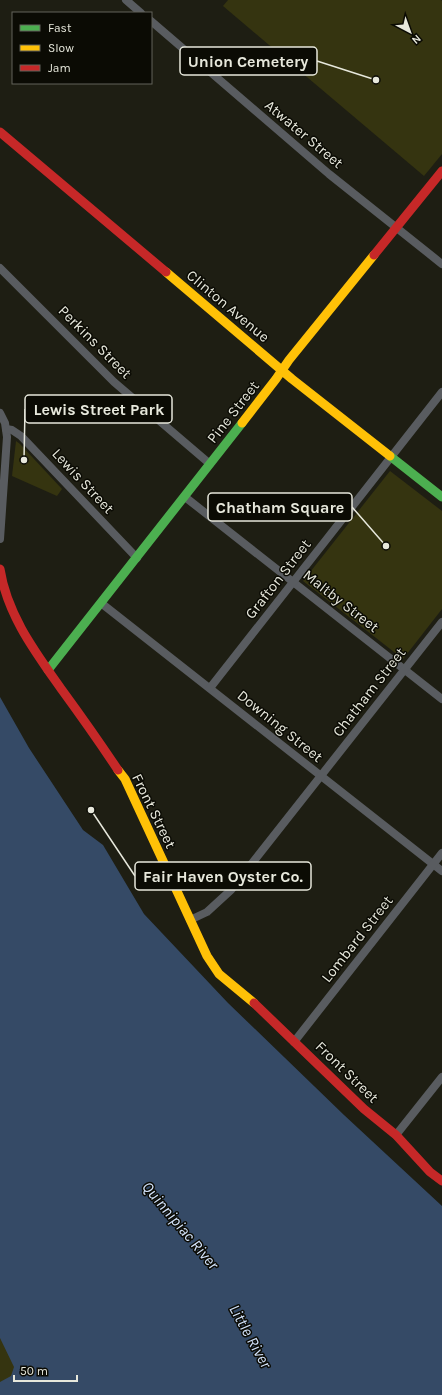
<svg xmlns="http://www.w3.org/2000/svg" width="442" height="1395" font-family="Karla,sans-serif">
<rect width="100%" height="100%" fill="#1e1e13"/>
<g fill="#353410">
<path d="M228,0H441L442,1V154L424,176L223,6Z"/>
<path d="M16,441L20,444L62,489L57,496L12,476Z"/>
<path d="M390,471L442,511V609L403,659L303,581Z"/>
<path d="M0,1323H1L23,1395H0Z"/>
</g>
<path fill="#354a66" d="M0,697L29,748L83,830L103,845L144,914L228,1003L344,1115L442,1206V1395H0V1382L11,1376L14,1367L0,1338Z"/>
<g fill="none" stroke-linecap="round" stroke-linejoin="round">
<g stroke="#595c60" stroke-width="8">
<path d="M126,0L141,13"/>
<path d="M151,21L329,174L442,264"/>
<path d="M0,268L114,382L210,464"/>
<path d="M0,413L5,423L7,437L0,539"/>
<path d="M6,429L12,430L21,436L137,558"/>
<path d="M185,497L442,699"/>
<path d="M101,603L442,871"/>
<path d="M210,688L442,392"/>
<path d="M190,920L207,912L231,890L442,622"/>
<path d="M294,1042L442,853"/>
<path d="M396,1135L442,1077"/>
</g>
<g stroke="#4caf50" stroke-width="9">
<path d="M390,456L442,497"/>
<path d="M48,670L242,423"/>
</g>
<g stroke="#ffc107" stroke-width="9">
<path d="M166,272L292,379L390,456"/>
<path d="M242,423L276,379L289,360L374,255"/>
<path d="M118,770L125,779L207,956L219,974L254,1003"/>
</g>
<g stroke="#c62828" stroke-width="9">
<path d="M0,132L166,272"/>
<path d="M374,255L442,171"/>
<path d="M0,569C7,615 36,653 62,690C81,716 100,743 118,770"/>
<path d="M254,1003L364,1109L396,1135L430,1172L442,1181"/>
</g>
</g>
<g text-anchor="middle" stroke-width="3" stroke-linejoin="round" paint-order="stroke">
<g font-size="15" fill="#e7e8dc" stroke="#0b0b04">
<text transform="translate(304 134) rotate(40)" y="5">Atwater Street</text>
<text transform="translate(228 306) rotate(40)" y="5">Clinton Avenue</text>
<text transform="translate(95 342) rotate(45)" y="5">Perkins Street</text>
<text transform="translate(233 412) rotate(-52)" y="5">Pine Street</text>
<text transform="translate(83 481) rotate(47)" y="5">Lewis Street</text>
<text transform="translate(278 579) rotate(-52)" y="5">Grafton Street</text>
<text transform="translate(341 601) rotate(38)" y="5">Maltby Street</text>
<text transform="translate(369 692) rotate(-52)" y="5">Chatham Street</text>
<text transform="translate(280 726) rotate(39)" y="5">Downing Street</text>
<text transform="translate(154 811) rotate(64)" y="5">Front Street</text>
<text transform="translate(357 939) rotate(-52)" y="5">Lombard Street</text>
<text transform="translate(347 1072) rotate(44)" y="5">Front Street</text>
</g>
<g font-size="16" font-style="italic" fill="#d3e3fb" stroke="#0b0b04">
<text transform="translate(181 1225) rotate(50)" y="6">Quinnipiac River</text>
<text transform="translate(251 1336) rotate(61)" y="6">Little River</text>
</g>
</g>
<path fill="none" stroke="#e7e8dc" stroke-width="1.5" d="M376 80L317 61M24 460L25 409M386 546L352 507M91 810L135 876"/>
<g fill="#e7e8dc" stroke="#0b0b04" stroke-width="1.5">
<circle cx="376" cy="80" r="4"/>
<circle cx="24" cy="460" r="4"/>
<circle cx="386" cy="546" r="4"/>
<circle cx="91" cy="810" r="4"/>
</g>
<g fill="#0b0b04" stroke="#e7e8dc" stroke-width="1.5">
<rect x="180" y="47" width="137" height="28" rx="4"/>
<rect x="25" y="395" width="147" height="28" rx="4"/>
<rect x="208" y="493" width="144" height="28" rx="4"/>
<rect x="135" y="862" width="176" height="28" rx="4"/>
</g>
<g font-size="16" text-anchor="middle" font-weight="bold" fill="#e7e8dc">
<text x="248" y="67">Union Cemetery</text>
<text x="99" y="415">Lewis Street Park</text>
<text x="280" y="513">Chatham Square</text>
<text x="223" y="882">Fair Haven Oyster Co.</text>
</g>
<rect x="12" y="12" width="140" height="72" fill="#0b0b04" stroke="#63635a"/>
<rect x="20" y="25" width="20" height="6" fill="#4caf50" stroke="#63635a"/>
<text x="48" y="32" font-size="12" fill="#e7e8dc">Fast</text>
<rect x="20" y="45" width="20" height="6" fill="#ffc107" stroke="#63635a"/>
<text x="48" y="52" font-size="12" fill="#e7e8dc">Slow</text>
<rect x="20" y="65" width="20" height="6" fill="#c62828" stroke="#63635a"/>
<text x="48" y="72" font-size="12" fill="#e7e8dc">Jam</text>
<g transform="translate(410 32) rotate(139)" stroke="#0b0b04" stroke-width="3" paint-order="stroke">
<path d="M0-3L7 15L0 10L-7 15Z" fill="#e7e8dc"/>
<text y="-6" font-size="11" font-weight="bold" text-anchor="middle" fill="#e7e8dc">N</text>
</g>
<path d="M14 1375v6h63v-6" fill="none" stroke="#e7e8dc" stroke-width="2"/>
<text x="20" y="1375" font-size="12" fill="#e7e8dc" stroke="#0b0b04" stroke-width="3" paint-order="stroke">50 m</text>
</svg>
